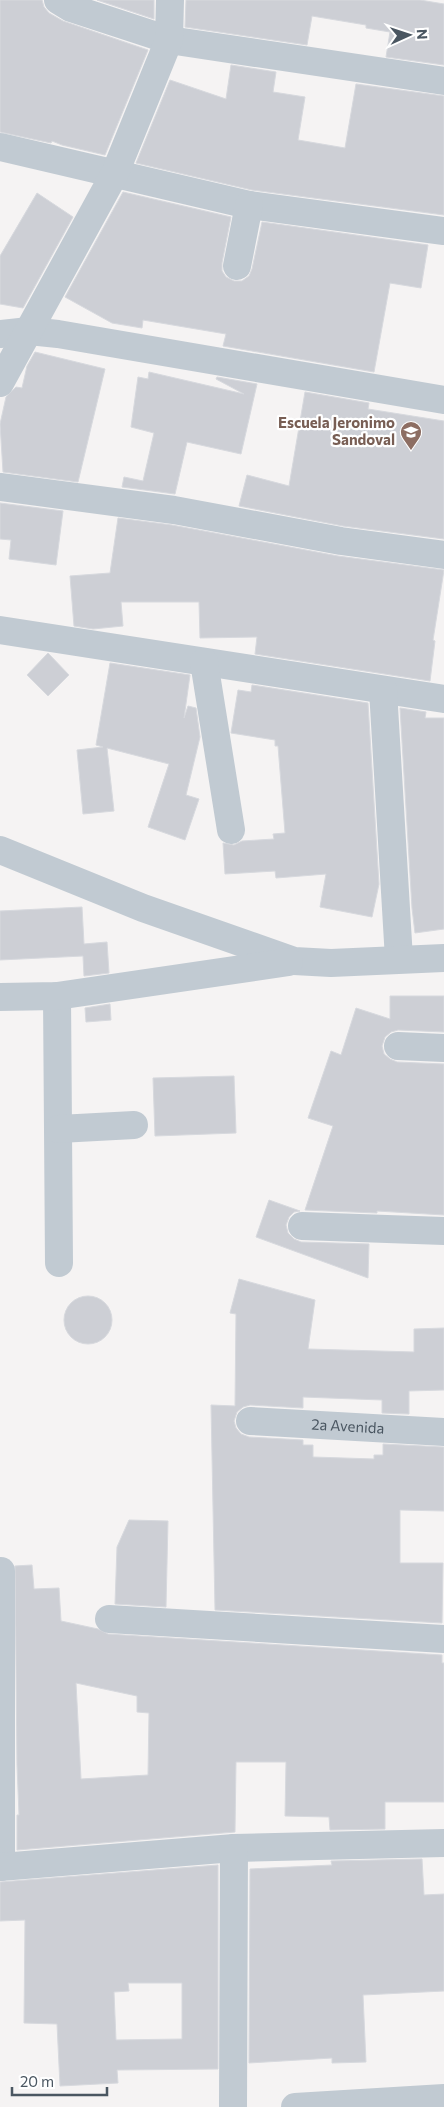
<svg xmlns="http://www.w3.org/2000/svg" width="444" height="2107" font-family="Commissioner,sans-serif">
<rect width="100%" height="100%" fill="#f5f3f3"/>
<g fill="#cdcfd5" stroke="#d7d9de" fill-rule="evenodd">
<path d="M0,0H42L44,7L49,13L63,21L148,50L105,155L62,145L52,141L51,143L0,132Z"/>
<path d="M97,0H154V19Z"/>
<path d="M186,0H420L444,4V65L386,57L390,32L366,28V25L312,16L307,45L185,27Z"/>
<path d="M231,65L276,72L273,92L305,97L298,140L345,148L356,84L444,96V215L252,190L136,163L170,80L226,99Z"/>
<path d="M123,192L231,217L222,263V271L226,277L234,281H242L249,276L252,269L262,222L428,245L421,288L390,283L374,372L223,346L226,334L143,320L142,328L112,323L65,297Z"/>
<path d="M37,193L73,217L23,308L0,304V256Z"/>
<path d="M35,352L105,369L78,482L3,472L0,424L6,397L16,387L22,388L27,366Z"/>
<path d="M149,372L244,394L216,379L217,377L257,384L241,454L187,442L175,494L122,487L124,477L143,481L154,433L131,427L138,377L148,379Z"/>
<path d="M305,392L369,403L368,409L444,421V539L343,526L239,506L247,475L289,486Z"/>
<path d="M0,503L63,511L56,565L9,559L11,540L0,539Z"/>
<path d="M118,518L172,525L338,556L444,570L433,640L435,641L430,681L255,654L257,637L200,638L199,602H121L123,626L93,629L74,626L70,576L110,573Z"/>
<path d="M48,653L69,675L48,696L27,675Z"/>
<path d="M110,663L190,675L184,718L188,706L196,708L200,737L186,795L199,799L185,840L148,827L169,764L107,748L114,811L83,814L77,750L103,747L96,745Z"/>
<path d="M252,685L368,703L379,884L372,917L320,907L326,874L276,878L275,871L225,874L223,843L234,845L242,841L274,839L273,834L285,833L278,746H275V740L231,733L238,690L251,692Z"/>
<path d="M400,708L426,712L425,718H444V929L415,933L412,908Z"/>
<path d="M82,907L84,944L107,942L109,973L84,976L83,956L0,960V911Z"/>
<path d="M390,996H444V1032L398,1030L391,1032L385,1037L382,1046L384,1054L390,1059L397,1062L444,1064V1215L377,1211V1213L305,1210L333,1126L308,1118L331,1051L341,1055L356,1008L390,1019Z"/>
<path d="M110,1004L111,1020L86,1022L85,1008Z"/>
<path d="M234,1076L236,1133L155,1136L153,1078Z"/>
<path d="M269,1200L300,1211L294,1212L289,1217L286,1225L288,1233L294,1239L301,1242L369,1244L368,1278L256,1237Z"/>
<path d="M239,1279L315,1300L308,1349L414,1352V1329L444,1328V1390L409,1391V1414L382,1413V1400L303,1397V1408L250,1405L243,1407L237,1412L234,1421L236,1428L241,1434L249,1437L303,1440V1445H313V1457L374,1459V1455H383V1444L444,1447V1511L400,1510V1563H443L442,1623L215,1610L211,1405L235,1406L236,1314L230,1313Z"/>
<circle cx="88" cy="1320" r="24"/>
<path d="M129,1520L168,1521L166,1607L115,1604L117,1547Z"/>
<path d="M32,1565L34,1589L59,1588L61,1621L98,1629L108,1634L442,1655V1663H444V1802H385V1829L330,1830L329,1817L285,1816L286,1762H236L235,1832L17,1850V1815H19L17,1765L15,1566ZM76,1683L137,1696V1712L149,1713L148,1775L81,1779Z"/>
<path d="M422,1859L424,1895L444,1894V1991L363,1995L366,2062L332,2063V2058L249,2063L250,1869L332,1865L331,1861Z"/>
<path d="M218,1865V2069L117,2070L118,2083L60,2086L57,2024L24,2023L25,1920L0,1921V1882ZM128,1983H182V2039L116,2040L114,1992L129,1991Z"/>
</g>
<g fill="none" stroke-linecap="round" stroke-linejoin="round">
<g stroke="#c1cad2" stroke-width="28">
<path d="M58,0L71,8L169,40L444,81"/>
<path d="M0,147L249,205L444,231"/>
<path d="M237,266L249,205"/>
<path d="M0,334L29,331L58,334L444,400"/>
<path d="M0,383L115,173L169,40L170,0"/>
<path d="M0,487L174,510L341,541L444,555"/>
<path d="M0,630L444,699"/>
<path d="M204,662L231,830"/>
<path d="M383,690L399,959"/>
<path d="M0,850L143,908L294,961L331,963L444,958"/>
<path d="M57,996L59,1263"/>
<path d="M0,997L57,996L289,962"/>
<path d="M398,1046L444,1048"/>
<path d="M59,1129L134,1125"/>
<path d="M302,1226L444,1231"/>
<path id="s1" d="M250,1421L444,1432"/>
<path d="M1,1571V1867"/>
<path d="M109,1619L444,1639"/>
<path d="M0,1867L234,1848L444,1843"/>
<path d="M233,2107L234,1848"/>
<path d="M295,2107L444,2098"/>
</g>
</g>
<defs>
<g id="school-pin" transform="scale(1.125)"><path d="M0 17L-7.5 6A9.5 9.5 0 1 1 7.5 6Z" fill="#8d6e63" stroke="#fff"/><path d="M0-5L7-2L0 1L-7-2ZM-4 1L0 2.5L4 1V4Q0 6-4 4Z" fill="#fff"/></g>
</defs>
<g fill-rule="evenodd">
<use href="#school-pin" x="411" y="432"/>
</g>
<g text-anchor="middle" stroke-width="4.5" stroke-linejoin="round" paint-order="stroke">
<g font-size="15" font-weight="bold" fill="#785e54" stroke="#fff" text-anchor="end">
<text x="395" y="428">Escuela Jeronimo<tspan x="395" dy="17">Sandoval</tspan></text>
</g>
<g font-size="15" fill="#4a5661" stroke="#fff">
<text dy="5" stroke="none"><textPath href="#s1" startOffset="98">2a Avenida</textPath></text>
</g>
</g>
<g transform="translate(409 35) rotate(87)" stroke="#ffffff" stroke-width="4" paint-order="stroke">
<path d="M0-4L9 19L0 12L-9 19Z" fill="#4a5661"/>
<text y="-8" font-size="14" font-weight="bold" text-anchor="middle" fill="#4a5661">N</text>
</g>
<path d="M12 2087v8h95v-8" fill="none" stroke="#4a5661" stroke-width="2.5"/>
<text x="20" y="2087" font-size="15" fill="#4a5661" stroke="#ffffff" stroke-width="4" paint-order="stroke">20 m</text>
</svg>
